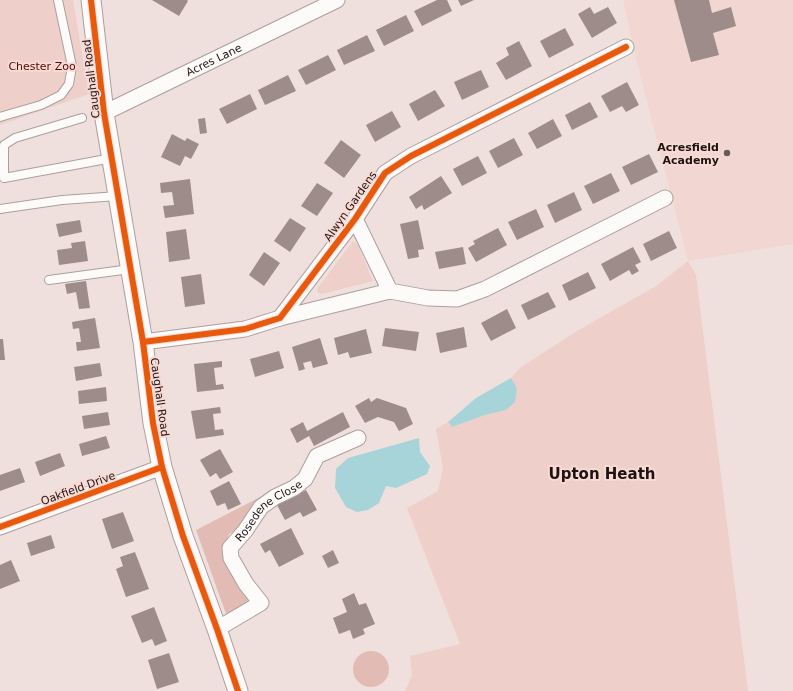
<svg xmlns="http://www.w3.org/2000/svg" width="793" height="691" font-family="'DejaVu Sans',sans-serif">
<rect width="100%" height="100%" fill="#f0e0dd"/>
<path fill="#f2d6d1" d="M623,0H793V244L688,261L637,63Z"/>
<g fill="#efcfca">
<path d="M0,0H73L89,94L0,125Z"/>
<path d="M353,241L358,245L373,281L322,294L318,293L317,289Z"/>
<path d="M688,261L696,275L748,691H405L412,675L410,656L460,644L407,508L438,491L443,469L436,429L448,422L452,427L485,415L506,410L515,401L517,388L511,378L521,367L577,331L656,286Z"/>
</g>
<g fill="#e2bbb5">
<path d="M266,494L244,526L229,534L223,557L249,600L241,607L226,614L196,530Z"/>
<circle cx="371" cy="669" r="18"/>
</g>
<g fill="#a7d4d8">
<path d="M511,378L517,388L515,402L506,410L485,415L452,427L448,422L476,398Z"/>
<path d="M419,438L420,452L430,466L427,474L396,488L386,486L379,503L368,510L357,512L346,507L335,488L336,469L348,458Z"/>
</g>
<g fill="#9d8c89">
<path d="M152,0H187L188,1L179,16Z"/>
<path d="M437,0H447L452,11L422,26L414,11Z"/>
<path d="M458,0H474L461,6Z"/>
<path d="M674,0H709L712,13L731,7L736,26L713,33L719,55L691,62Z"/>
<path d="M590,7L594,14L608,7L617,23L592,38L578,14Z"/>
<path d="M406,15L414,31L384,46L376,30Z"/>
<path d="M565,28L574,45L549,58L540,41Z"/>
<path d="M367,35L375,51L344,65L337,50Z"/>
<path d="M519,41L532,66L506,80L496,63L509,55L506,48Z"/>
<path d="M328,55L336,70L306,85L298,70Z"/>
<path d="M481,70L489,87L462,100L454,82Z"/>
<path d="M288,75L296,91L265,105L258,90Z"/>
<path d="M627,82L639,105L626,112L622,106L610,112L601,96Z"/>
<path d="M435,90L445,106L418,121L409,104Z"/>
<path d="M250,94L257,109L227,124L219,109Z"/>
<path d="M590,102L598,117L572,130L565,115Z"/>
<path d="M392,111L401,127L375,142L366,125Z"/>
<path d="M205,118L207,133L200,134L198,119Z"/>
<path d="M553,119L562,136L537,149L528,133Z"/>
<path d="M172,134L185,141L187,138L199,144L191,159L185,156L180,166L161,157Z"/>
<path d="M514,138L523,155L498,168L489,151Z"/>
<path d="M341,140L361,155L344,178L324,163Z"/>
<path d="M649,154L658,172L631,185L622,167Z"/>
<path d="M478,156L487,173L462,186L453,169Z"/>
<path d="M611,173L620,191L593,204L584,186Z"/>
<path d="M441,176L452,193L424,210L422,205L416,209L409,197Z"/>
<path d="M190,179L194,214L165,218L163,206L174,205L172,192L161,193L160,183Z"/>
<path d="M317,183L333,193L317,216L301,206Z"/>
<path d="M574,192L582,210L555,223L547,205Z"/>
<path d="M536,209L544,227L517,240L508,222Z"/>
<path d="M290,218L306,228L290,252L274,241Z"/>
<path d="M80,220L82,232L59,237L56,224Z"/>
<path d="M418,220L424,249L418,250L419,257L408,259L400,224Z"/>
<path d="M498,228L507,245L476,262L468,248L475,244L473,241Z"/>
<path d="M186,229L190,259L169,262L166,232Z"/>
<path d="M669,231L677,248L651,261L643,244Z"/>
<path d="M85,241L88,261L59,265L57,250L72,248L71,243Z"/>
<path d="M463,247L466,264L439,269L435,252Z"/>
<path d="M633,247L641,262L635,265L639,271L632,275L629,270L610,281L601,264Z"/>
<path d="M264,252L280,263L264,286L249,275Z"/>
<path d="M588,272L596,288L569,301L562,285Z"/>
<path d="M201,274L205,304L185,307L181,277Z"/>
<path d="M86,281L90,308L79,309L76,292L67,294L65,284Z"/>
<path d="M548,292L556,307L528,320L521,305Z"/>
<path d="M507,309L516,328L491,341L481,323Z"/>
<path d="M95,318L100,348L77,351L76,342H81L79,328L73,329L72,322Z"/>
<path d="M464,327L467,347L440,353L436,333Z"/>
<path d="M385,328L419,332L416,351L382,346Z"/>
<path d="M366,329L372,353L350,358L348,352L338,355L334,338Z"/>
<path d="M320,338L328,364L313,368L311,361L303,363L305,369L299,371L292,347Z"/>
<path d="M0,339H3L5,360H0Z"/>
<path d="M279,351L284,368L255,377L250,359Z"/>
<path d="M222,361V367L214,368L216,385L223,384L224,389L197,392L194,364Z"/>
<path d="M100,363L102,376L76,381L74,367Z"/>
<path d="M106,387L107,401L79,404L78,391Z"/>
<path d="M369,398L371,402L377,398L406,408L413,424L399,431L394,422L378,417L365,423L355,406Z"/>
<path d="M220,407L221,413L213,414L215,430L223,429L224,435L196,439L191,411Z"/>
<path d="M108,412L110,425L84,429L82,416Z"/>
<path d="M343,412L350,427L314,446L309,436L297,443L290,429L303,422L307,431Z"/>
<path d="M106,436L110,448L82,456L79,444Z"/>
<path d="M220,449L233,472L220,479L216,473L210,477L200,460Z"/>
<path d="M60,453L65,466L40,476L35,462Z"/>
<path d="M20,468L25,482L0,491V475Z"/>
<path d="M229,481L241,504L228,510L225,503L217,506L210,491Z"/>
<path d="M306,490L317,510L303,517L300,512L285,520L277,505Z"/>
<path d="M123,512L134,541L112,549L102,519Z"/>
<path d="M291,528L304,554L279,567L270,550L265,553L260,544Z"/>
<path d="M51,535L55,548L31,556L27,543Z"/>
<path d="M333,550L339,563L328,568L322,556Z"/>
<path d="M135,552L149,589L126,597L116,569L123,566L120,557Z"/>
<path d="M11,560L20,581L0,589V565Z"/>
<path d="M354,593L359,605L366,603L375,624L363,629L365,634L353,639L350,630L339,634L333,618L347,612L342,599Z"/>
<path d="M154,607L167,641L155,646L152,639L142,643L131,616Z"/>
<path d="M169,653L179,682L157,689L148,660Z"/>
</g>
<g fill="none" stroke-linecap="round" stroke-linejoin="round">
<g stroke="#ab9f9d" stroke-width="10">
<g id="service">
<path d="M0,117L41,105L61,95L69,84L72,66L58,0"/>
<path d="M82,118L15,138L4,145V178L112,158"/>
<path d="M0,209L62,200L118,196"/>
<path d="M49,280L130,269"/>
</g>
</g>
<g stroke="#ab9f9d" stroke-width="17">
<g id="minor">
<path id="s1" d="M104,113L337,0"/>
<path d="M355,219L390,291L428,298L457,299L485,289L665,198"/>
<path d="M280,318L390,291"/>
<path d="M143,342L245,329L280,318L355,219L385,173L411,156L626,47"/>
<path d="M0,527L162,467"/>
<path id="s2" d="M217,629L261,603L246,584L231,558L230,548L245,531L261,507L275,497L294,488L305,479L317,456L358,438"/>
</g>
</g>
<g stroke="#ab9f9d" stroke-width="21">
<path id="tertiary" d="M91,0L104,113L143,342L153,423L162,467L183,536L217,629L238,691"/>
</g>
<use href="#service" stroke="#fdfafa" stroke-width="8"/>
<use href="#minor" stroke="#fdfafa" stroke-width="15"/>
<use href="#tertiary" stroke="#fdfafa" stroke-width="19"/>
<g stroke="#f8dad5" stroke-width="8">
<g id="cycleway">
<path d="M91,0L104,113L143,342L153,423L162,467L183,536L217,629L238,691"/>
<path d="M143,342L245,329L280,318L355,219L385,173L411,156L626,47"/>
<path d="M0,527L162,467"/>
</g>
</g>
<use href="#cycleway" stroke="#e8590c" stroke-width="6"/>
</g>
<circle fill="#685b59" stroke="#f8dad5" stroke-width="1.5" cx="727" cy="153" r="4"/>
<g text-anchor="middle" stroke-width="4" stroke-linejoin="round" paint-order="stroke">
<g font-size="11" fill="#1e1312" stroke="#f8dad5">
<text dy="4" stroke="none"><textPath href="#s1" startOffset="122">Acres Lane</textPath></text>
<text transform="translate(91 79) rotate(-97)" y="4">Caughall Road</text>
<text transform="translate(350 206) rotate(-55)" y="4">Alwyn Gardens</text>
<text transform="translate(160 397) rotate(82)" y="4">Caughall Road</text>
<text transform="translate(78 488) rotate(-20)" y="4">Oakfield Drive</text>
<text dy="4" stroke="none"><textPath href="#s2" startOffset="170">Rosedene Close</textPath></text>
</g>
<g font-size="11" fill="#520b08" stroke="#f8dad5">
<text x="42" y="70">Chester Zoo</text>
</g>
<g font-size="11" font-weight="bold" fill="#1e1312" stroke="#f8dad5" text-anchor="end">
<text x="719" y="151">Acresfield<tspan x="719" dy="13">Academy</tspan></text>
</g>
<g font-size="15" font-weight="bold" fill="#1e1312" stroke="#f8dad5">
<text x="602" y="479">Upton Heath</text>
</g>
</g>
</svg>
